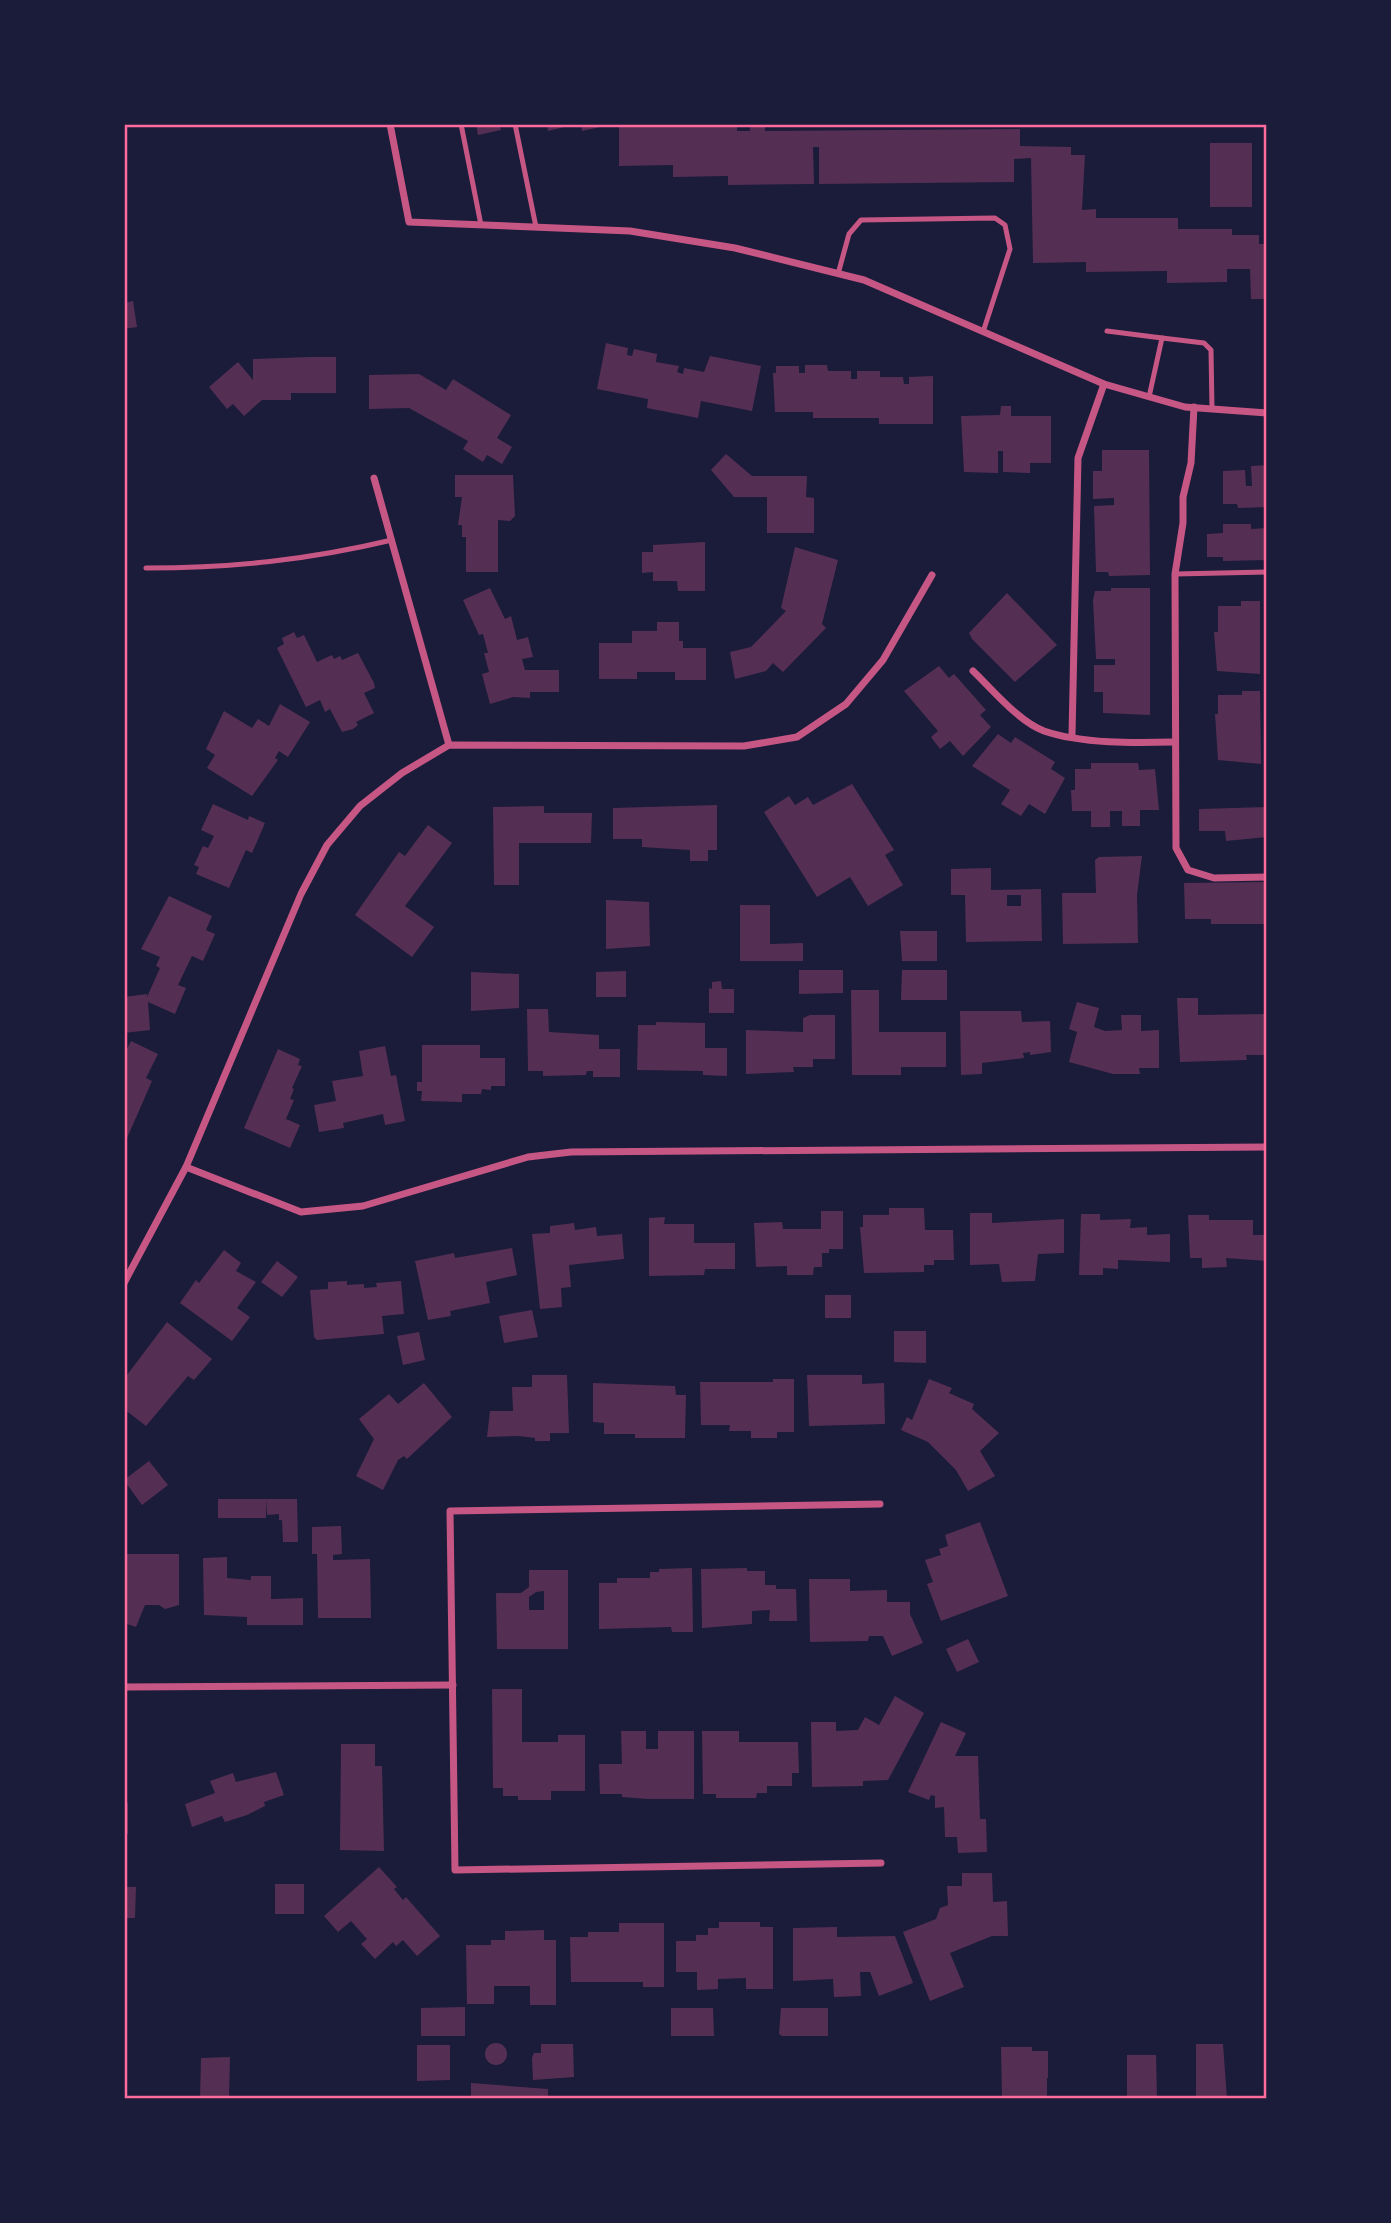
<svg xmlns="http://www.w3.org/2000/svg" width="1391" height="2223" font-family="'Open Sans',sans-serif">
<rect width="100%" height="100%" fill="#1b1b3a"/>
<g fill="#542f53" fill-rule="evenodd">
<path d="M476,124H499L501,130L478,135Z"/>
<path d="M547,124H573V125L548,131Z"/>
<path d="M581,124H609V125L582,131Z"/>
<path d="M619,124H737V131H750V124H765V131L1020,129V146L1071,147V155H1085L1082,210L1096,209V218H1178V229H1232V235H1259V244H1267V299H1251L1250,269H1227V282L1167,283V271L1086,272V262L1033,263L1031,158L1014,159V182L819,184V147H813L814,184L728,185V176L673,177V165L619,166Z"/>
<rect x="1210" y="143" width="42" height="64"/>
<path d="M133,301L137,327L124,329V303Z"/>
<path d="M606,343L628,348L627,355L632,356L634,349L657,354L656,362L679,366L677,372L683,374L684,368L704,372L710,356L761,366L752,411L701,401L698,418L647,408L648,399L597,389Z"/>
<path d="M310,357H336V393H291V400H262L244,416L233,404L227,409L209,387L238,362L253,380V359Z"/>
<path d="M805,365H827L828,371H851V379H857V371H880V377H903L904,384H909V377L933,376V424H879V418H813V412H775L773,373H776V366H799V373H805Z"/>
<path d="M419,374L446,390L453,379L511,415L497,438L512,447L502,464L487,455L483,462L463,449L468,441L409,408L369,409V375Z"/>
<path d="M1001,406H1011V416H1051V463H1030V473L1003,472V451H998V473L964,472L961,416L1000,415Z"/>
<path d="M1102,450H1149L1150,575L1109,576L1108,572H1096L1094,506L1114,505V498L1093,499V471H1102Z"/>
<path d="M726,454L752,476H807L806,497L814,498V533H767V497H734L711,470Z"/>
<path d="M1267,465V507L1238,508L1237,504H1223V471L1245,470L1246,486H1252L1251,466Z"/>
<path d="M455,475H513L515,516L510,521L498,520V572H466V537H462V525H458L462,497H455Z"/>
<path d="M1223,524H1251V529L1267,528V560L1223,561V557H1207V534L1223,533Z"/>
<path d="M705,542V591H678L677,581H653V572L642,573V552H653V545Z"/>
<path d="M795,547L838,560L822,624L826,628L783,672L773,663L766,671L735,679L730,652L751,647L786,611L781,608Z"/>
<path d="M490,588L505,619L511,616L517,640L528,637L533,657L522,659L525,670H559V692H530V698L513,697L490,704L482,674L489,672L484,653H488L483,634L479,635L463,600Z"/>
<path d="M1111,588H1150V715L1103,713V692H1094V665H1115V659H1096L1093,600L1095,591H1111Z"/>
<path d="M1007,593L1057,645L1015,682L972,639L969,633Z"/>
<path d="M1241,601H1260V674L1217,671L1214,632H1218V606H1241Z"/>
<path d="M657,622H679V641H683V648H706V680H675V672H637V679H599V643H632V631H657Z"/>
<path d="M294,632L297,638L304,635L317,662L332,655L334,659L340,656L342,660L358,653L374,683L375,688L364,693L374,713L356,722L358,725L353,729L342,732L330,709L325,712L320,700L306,707L277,648L284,644L282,638Z"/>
<path d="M939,666L949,678L954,674L986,710L980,715L991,727L963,756L950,741L940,749L931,737L938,731L904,691Z"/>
<path d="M1242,691H1260L1261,764L1218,760L1215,714H1218V695H1242Z"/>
<path d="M280,704L310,722L288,757L279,751L275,758L278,760L252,796L207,768L215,755L206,749L224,711L252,728L258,719L269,726Z"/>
<path d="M998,734L1011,743L1015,737L1055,762L1051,769L1065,778L1045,814L1029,804L1021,816L1001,804L1010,790L972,766Z"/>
<path d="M1091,763H1138L1139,770L1155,769L1159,810H1140V826H1122V811H1110V827H1091V811H1072L1071,790H1075V769H1091Z"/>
<path d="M852,784L894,850L885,855L903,885L868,906L850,877L817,897L764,812L789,796L795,805L808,797L813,805Z"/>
<path d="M213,804L248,820L249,816L265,823L252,853L246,850L229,888L196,874L199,867L194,865L203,846L208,848L214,836L201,830Z"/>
<path d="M717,805V850H708V861H690V850L642,847V839H613V808Z"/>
<path d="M544,806V813H592L591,843H519V885H494L493,807Z"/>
<path d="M1267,807V837L1226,841L1225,831H1199V809Z"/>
<path d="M428,825L452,843L405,906L434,927L412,957L355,915L399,852L405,856Z"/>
<path d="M1142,856L1137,895L1138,943L1063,944L1062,893H1096L1095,860L1099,857Z"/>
<path d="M991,868V890L1041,889L1042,941L966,942L965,895H951V869ZM1007,895H1021V906H1007Z"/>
<path d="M1267,882V924H1211V919H1185L1184,883Z"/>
<path d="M169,896L212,916L206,930L215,934L203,961L192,956L178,985L186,988L175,1014L148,1002L150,1030L124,1033V997L147,994V997L160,968L156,966L160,957L141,949Z"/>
<path d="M606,900L649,902L650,946L606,949Z"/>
<path d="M740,905H770V944L803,943V961H740Z"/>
<path d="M900,931H937V961H902Z"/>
<path d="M799,970H843V993L799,994Z"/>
<path d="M902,970H947V1000H901Z"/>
<path d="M626,971V997H596V972Z"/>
<path d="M471,972L519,974V1008L471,1011Z"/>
<path d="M721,981L722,989H734V1013H709V988L712,989V982Z"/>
<path d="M851,990H879V1032H946V1067H901V1075H852Z"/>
<path d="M1177,998H1198V1015L1267,1014V1055H1246L1247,1060L1180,1062Z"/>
<path d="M1077,1002L1099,1008L1094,1027L1105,1031L1122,1030L1121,1015H1141V1031L1159,1030V1068H1139L1140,1074H1113L1069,1062L1077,1032L1069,1029Z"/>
<path d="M527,1009H548L549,1032L599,1035V1049H620V1077H593V1071H587L586,1075L543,1076V1071H528Z"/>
<path d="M960,1011H1021L1022,1022L1050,1021L1051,1052L1030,1055V1052L1023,1053L1024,1058L982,1063V1074L961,1075Z"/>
<path d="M810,1015H835V1059H813V1067H793L794,1072L746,1074V1030L803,1032V1018Z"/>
<path d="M656,1022L705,1023V1048H727V1076L703,1075V1071L637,1070L638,1025H656Z"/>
<path d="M131,1041L158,1054L146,1078L152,1081L124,1145V1055Z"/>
<path d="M422,1045H480V1058H505V1086H491V1090L482,1089L481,1094H462V1102L421,1101L422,1091H417V1082H422Z"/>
<path d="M385,1046L391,1076L396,1075L405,1121L385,1125L383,1114L343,1123L344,1128L319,1132L314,1105L336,1101L332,1081L363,1076L359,1051Z"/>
<path d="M278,1049L300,1059L298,1065L302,1066L292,1088L294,1089L290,1099L294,1100L286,1119L300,1125L290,1148L244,1128Z"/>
<path d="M889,1208H924L925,1230H953L954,1260H934V1265H924V1272L864,1273L860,1227H863V1215H889Z"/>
<path d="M821,1211H843V1249H829V1253H822V1267H814L813,1275H787V1266L756,1267L754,1223L782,1222L783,1229H821Z"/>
<path d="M970,1213H992V1223L1064,1219V1253L1038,1254L1035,1281L1002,1282L999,1264L970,1265Z"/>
<path d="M1081,1214H1100V1220L1131,1219L1130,1228L1147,1227V1235L1170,1234V1262L1118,1260V1269L1103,1268V1275H1079Z"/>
<path d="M1188,1215H1209V1220H1253V1235H1267V1261L1226,1258L1227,1267L1202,1268V1258H1190Z"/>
<path d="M665,1217L664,1224H694V1243H735V1269H705L704,1275L649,1276V1218Z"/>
<path d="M574,1223L575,1230L596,1227L597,1236L622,1234L624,1259L569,1265L571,1287L561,1288L562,1307L540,1309L532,1234L550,1233V1226Z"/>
<path d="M512,1248L517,1275L486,1282L490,1303L450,1311L451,1316L428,1320L415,1261L454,1253L455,1258Z"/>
<path d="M224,1250L241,1263L236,1271L256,1282L237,1308L250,1317L232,1341L180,1303L196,1280L199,1283Z"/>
<path d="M277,1261L298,1277L282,1297L261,1282Z"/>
<path d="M347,1281V1285L364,1284V1288L377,1287L376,1283L401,1281L404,1314L382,1316L384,1334L317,1340L314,1337L310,1290L328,1289V1282Z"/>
<rect x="825" y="1295" width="26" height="23"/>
<path d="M532,1310L538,1337L504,1343L499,1316Z"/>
<path d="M167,1322L212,1359L194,1380L188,1376L146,1426L124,1409V1379Z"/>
<path d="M894,1331H926V1363L894,1362Z"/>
<path d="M419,1332L425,1360L403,1365L397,1336Z"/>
<path d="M532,1375H567L569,1433H550V1441H535V1438L519,1436L487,1437L490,1411H513L512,1387H532Z"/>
<path d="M807,1375H862V1384L884,1383L885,1424L809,1426Z"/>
<path d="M773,1379H794V1432H777V1438H751V1431H729L730,1425H701L700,1382H773Z"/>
<path d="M929,1379L952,1388L949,1393L974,1404L972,1409L999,1433L980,1451L995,1476L968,1491L956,1470L928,1442L901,1430L907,1417L912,1420Z"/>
<path d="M424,1383L452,1417L407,1459L404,1456L398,1460L383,1490L356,1476L374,1439L359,1419L389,1394L398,1404Z"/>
<path d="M593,1383L675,1386L676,1395H686L685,1438H635V1434H604V1423L593,1422Z"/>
<path d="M149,1461L168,1485L142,1505L124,1480Z"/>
<rect x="218" y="1499" width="48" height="19"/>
<path d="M266,1499H297L298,1542H283L282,1520H279V1514L267,1515Z"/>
<path d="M980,1522L1008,1596L941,1621L927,1584L933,1582L925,1560L941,1555L939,1549L948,1546L945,1535Z"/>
<path d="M341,1526L342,1554L333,1555V1560L370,1559L371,1618H318L317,1554H312V1527Z"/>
<path d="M124,1554H179V1605L165,1609L159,1605H145L136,1627L124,1623Z"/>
<path d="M227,1557V1578L251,1580V1576H271V1599L303,1598V1625H247V1617L204,1615L203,1558Z"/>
<path d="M692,1568L693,1632H672L671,1627L599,1629V1583H617V1578H650V1572H659V1569Z"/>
<path d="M747,1568V1571H765V1585H776V1589H796L797,1621H769L770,1610L752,1611V1624L702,1628L701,1569Z"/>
<path d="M529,1570H568V1649H497L496,1593H521L529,1587ZM544,1591V1610H529V1597L536,1592Z"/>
<path d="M809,1579H850V1591L887,1590V1602H910V1614L923,1643L892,1656L883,1636H869L868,1641L810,1642Z"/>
<path d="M968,1639L979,1662L957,1672L946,1649Z"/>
<path d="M492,1689H522V1742H558V1735H585V1791H551V1800H518V1796H503V1788H493Z"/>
<path d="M895,1696L924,1713L888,1780L863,1781V1786L812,1787L811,1722H836V1731L858,1730L865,1717L879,1725Z"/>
<path d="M941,1722L966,1733L955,1756H978L980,1819H986L987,1852L958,1853L957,1837H945L944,1807L935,1808V1796L931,1795L929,1800L908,1792Z"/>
<path d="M621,1731H646V1749H658V1731H694V1799H648L622,1797V1794H600L599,1764H622Z"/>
<path d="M702,1731H739V1742H798L799,1773H792V1786H767V1793H757L756,1798H716V1794H703Z"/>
<path d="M341,1744H375V1766H382L384,1851L340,1850Z"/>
<path d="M276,1772L284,1795L264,1802L265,1806L247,1815L225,1822L222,1816L192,1827L185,1804L215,1793L210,1781L233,1773L236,1782Z"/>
<rect x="124" y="1803" width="4" height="31"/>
<path d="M379,1867L397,1887L394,1889L403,1900L406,1897L440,1936L417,1956L403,1940L396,1946L393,1942L375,1959L361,1944L367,1939L351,1921L338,1932L324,1916Z"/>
<path d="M962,1873H992L993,1902L1007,1901L1008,1936H992L950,1953L964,1987L930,2001L903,1932L936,1919L940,1908L948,1905L947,1886H962Z"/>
<rect x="275" y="1884" width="29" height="30"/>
<path d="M124,1887H136L135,1918H124Z"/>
<path d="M719,1922H760V1927H773V1989H746V1978L718,1979V1989L697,1990V1972H676V1941H696V1935H708V1928H719Z"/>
<path d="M619,1923H664V1987H643V1982H571L570,1937H588V1932H619Z"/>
<path d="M837,1927V1937L895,1936L913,1983L879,1996L870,1972H860L861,1996L834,1997L833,1979L793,1981V1928Z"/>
<path d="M544,1930V1940H556V2005H530V1986H494V2004H467L466,1945H491V1940H505V1931Z"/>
<path d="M465,2007V2036H421V2008Z"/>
<path d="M671,2008H713L714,2036H671Z"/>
<path d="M781,2008H828V2036H782L779,2034Z"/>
<circle cx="496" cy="2054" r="11"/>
<path d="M541,2044H573L574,2077L533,2080L532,2058L534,2053H541Z"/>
<path d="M1196,2044H1223L1227,2099H1196Z"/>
<path d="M417,2045H450V2080L417,2081Z"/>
<path d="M1001,2047H1032V2051H1048V2078L1033,2077L1047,2078V2099H1002Z"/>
<path d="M1127,2055H1156L1157,2099H1127Z"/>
<path d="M230,2057L229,2099H200L201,2058Z"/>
<path d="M471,2083L548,2089V2099H471Z"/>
</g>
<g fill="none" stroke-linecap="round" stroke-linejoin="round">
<g stroke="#c65784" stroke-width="5">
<path d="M461,124L481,225"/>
<path d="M515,124L536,227"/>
<path d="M838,274L849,234L861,220L995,218L1005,225L1010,249L984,329"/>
<path d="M1107,331L1162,338L1149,397"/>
<path d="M1162,338L1204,343L1211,350L1212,409"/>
<path d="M146,568C232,568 308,560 392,540"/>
<path d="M1175,574L1267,572"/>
</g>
<g stroke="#c65784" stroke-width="7">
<path d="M390,124L409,222L630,231L735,248L864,280L1104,384L1185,407L1267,413"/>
<path d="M1194,407L1191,463L1183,497V523L1175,574L1176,848L1188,870L1214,878L1267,877"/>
<path d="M374,478L449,745"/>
<path d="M973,671C993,690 1018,721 1044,731C1082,744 1135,743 1174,742"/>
<path d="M1072,735L1078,458L1104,384"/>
<path d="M186,1167L301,1212L363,1206L528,1157L571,1152L1267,1147"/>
<path d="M124,1283L186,1167L301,894L327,845L360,806L402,773L449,745L744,746L797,737L846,704L883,660L932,575"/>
<path d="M880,1504L450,1511L455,1870L881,1863"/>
<path d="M124,1687L453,1685"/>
</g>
</g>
<rect width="1391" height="2223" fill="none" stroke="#1b1b3a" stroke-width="252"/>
<rect x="126" y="126" width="1139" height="1971" fill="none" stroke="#ff6b9d" stroke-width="2.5"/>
</svg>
